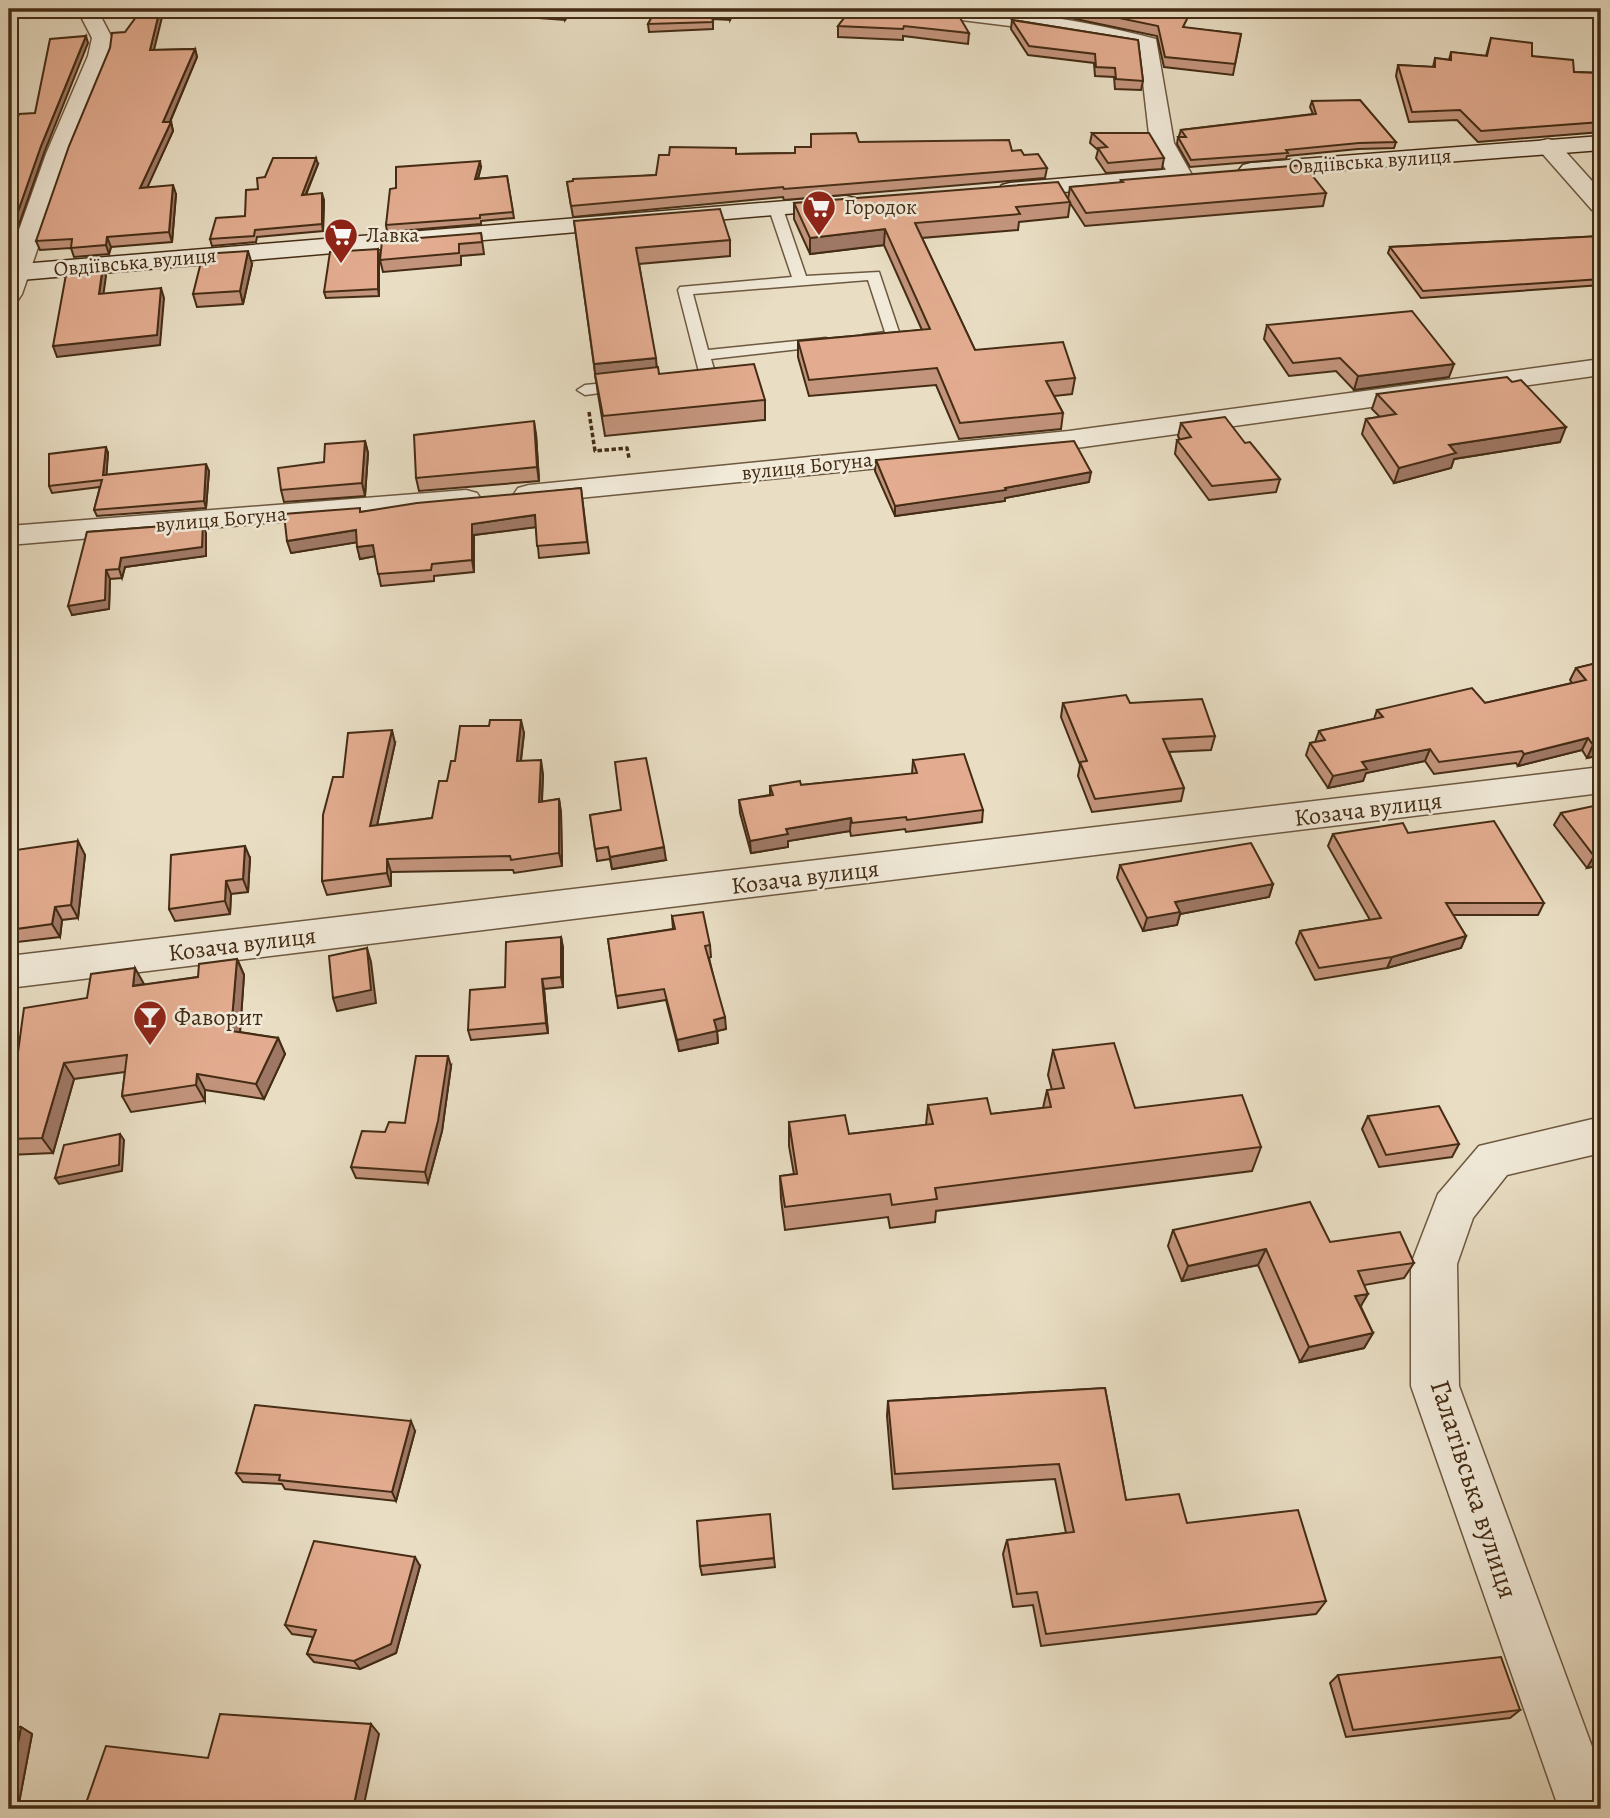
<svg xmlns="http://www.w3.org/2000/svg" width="1610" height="1818" font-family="Alegreya,serif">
<rect width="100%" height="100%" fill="#e9dec4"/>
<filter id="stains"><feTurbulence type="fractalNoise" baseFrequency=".00286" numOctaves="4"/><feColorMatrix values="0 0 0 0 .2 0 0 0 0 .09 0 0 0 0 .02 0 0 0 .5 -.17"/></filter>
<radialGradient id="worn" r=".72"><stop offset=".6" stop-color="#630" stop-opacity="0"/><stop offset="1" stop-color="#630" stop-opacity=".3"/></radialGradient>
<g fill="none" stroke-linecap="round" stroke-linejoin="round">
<g stroke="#6d5840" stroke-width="3">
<g id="lane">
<path d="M776,205L783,209L806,276L879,272L900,335C892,342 869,345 861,338L863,335L885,332L868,280L693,294L708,350L826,338L833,342L826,346L711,359L716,376L713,379L683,381V375L699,372L678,290L680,287L792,277L769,209Z"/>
<path d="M625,381L630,383V389L585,395L577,390L585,385Z"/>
</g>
</g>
<g stroke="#6d5840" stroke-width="3">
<g id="street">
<path d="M77,9H97L112,38L110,56L70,154L22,294L18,300L9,302V258L46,154L88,56L92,38Z"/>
<path d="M911,9C991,5 1078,19 1156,39L1174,143L1192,175L1188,180H1172L1150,143L1139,47L1058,32L921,15Z"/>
<path d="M1548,139L1556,141L1601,191V212L1592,210L1540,151L1536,146L1540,141Z"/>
<path d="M1601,359V375L1069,449L529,503L518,500L514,494L518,488L529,485L1069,431Z"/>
<path d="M466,490L477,493L481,499L477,505L9,545V526Z"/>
<path d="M1601,767V793L9,988V956Z"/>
<path d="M1601,1117V1153L1507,1175L1473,1218L1457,1264L1459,1386L1601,1771V1809H1559L1411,1386V1264L1438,1194L1479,1146Z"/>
</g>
</g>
<g stroke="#442c14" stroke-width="3">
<g id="secondary">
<path d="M1601,136V150L1251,177L1243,175L1239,170L1243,165L1251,163Z"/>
<path d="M1173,169L1181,171L1185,176L1181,181L1010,197L1002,195L998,190L1002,185L1010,183Z"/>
<path d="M846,196L855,198L858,203L855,208L9,281V265Z"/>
</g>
</g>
<path stroke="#442c14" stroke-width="3.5" stroke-dasharray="4.5 2.5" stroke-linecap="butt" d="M589,412L595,451L627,448L629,458"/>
<use href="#lane" fill="#f1ead9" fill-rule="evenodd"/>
<use href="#street" fill="#f1ead9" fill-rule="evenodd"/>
<use href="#secondary" fill="#f1ead9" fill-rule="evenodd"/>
</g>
<g fill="#c3947c" stroke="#442c14" stroke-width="2">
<path d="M472,9H572L565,20L473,13Z"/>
<path d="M577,9H735L730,20L713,19V29L649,32L648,24L652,17Z"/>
<path d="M851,9L969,33L968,44L903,36V40L838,37V26Z"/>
<path d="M1000,9H1122L1186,28L1241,34L1233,75L1164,67L1157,36L1066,17Z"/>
<path d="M1012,20L1138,40L1143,81L1141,90L1115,89L1114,77L1095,76L1094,63L1028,55L1011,29Z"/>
<path d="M1491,38L1532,56L1574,72L1601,73V132L1478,142L1457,120L1409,122L1396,76L1398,65L1433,67L1435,58L1449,60L1451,52L1486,56Z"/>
<path d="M195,49L197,57L170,122H171L173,131L147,187L176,194L172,242L111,247L109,254L74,257L71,248L40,250L36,241L154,50Z"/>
<path d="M1312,101L1396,142L1394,148L1358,149L1287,156L1286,159L1190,167L1177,144L1178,137H1180L1179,136L1181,130L1313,114L1310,107Z"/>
<path d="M1092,133L1164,158L1162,169L1106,173L1096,158L1098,150L1090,143Z"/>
<path d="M859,142L1012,151L1024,155L1047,168L1045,178L784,200L783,197L573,217L567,182L656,175L736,154L795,153L811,147Z"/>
<path d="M318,164L306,195L324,200L323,231L257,237L256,242L212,246L210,239L245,216L265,177Z"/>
<path d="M481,167L478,179L507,176L514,218L481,221V224L387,232L386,225L396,188Z"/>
<path d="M1121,180L1326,193L1323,206L1085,226L1070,203L1068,217L1019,222L1018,230L922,238L975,350L1075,378L1072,394L1054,396L1063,413L1061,429L959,439L936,385L809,396L798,357V341L922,330L884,245L810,254L794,219V203L1068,199L1070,187L1120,183Z"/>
<path d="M574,221L730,240V256L639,264L657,368L659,374L765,400V420L605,436L598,394Z"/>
<path d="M481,233L484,254L461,256V265L383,272L380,260Z"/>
<path d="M1601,236V285L1421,298L1388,253L1390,247Z"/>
<path d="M378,249L379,256V296L326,298L324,292Z"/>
<path d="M252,264L243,304L197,307L193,294Z"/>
<path d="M1267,325L1449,377L1354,390L1336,371L1289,376L1264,339Z"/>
<path d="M1377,394L1560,442L1454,459L1451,468L1394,483L1362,434L1366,419L1380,417L1372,409Z"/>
<path d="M1181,423L1245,443L1280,479L1276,492L1209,500L1175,454L1177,440H1180L1178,436Z"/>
<path d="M536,434L539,481L419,491L416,478Z"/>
<path d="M365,441L368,453L365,496L284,502L281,490L324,462Z"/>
<path d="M108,453L106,475L209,471L206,508L97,516L94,510L100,487L52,493L49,486Z"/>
<path d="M876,460L1089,482L1005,498V501L895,516L875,471Z"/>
<path d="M581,488L589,553L539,558L536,527L474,535V572L434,576V581L381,586L375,556L360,559L357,542L291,553L361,512Z"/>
<path d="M203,523L206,532V556L125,567L122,578L110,579L109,609L72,615L87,532Z"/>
<path d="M1601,662V755L1587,758L1582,750L1518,766L1516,763L1434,774L1425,761L1366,773L1363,781L1328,788L1306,755L1310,743L1315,742L1319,731L1374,719L1377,710L1485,703L1572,683L1570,680L1576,668Z"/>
<path d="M1063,703H1130L1215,736L1211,750L1169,752L1184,788L1181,801L1092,812L1078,776L1080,765L1061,717Z"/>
<path d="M524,733L521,761L543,774L542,802L559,799L561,813L562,866L514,873L513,870L391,872V886L327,895L322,881L343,777L395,743L377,825L432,818L455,761Z"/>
<path d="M913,760L983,810L982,822L906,832L905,829L851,836L850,831L788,841V847L751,853L740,813L739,800L770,795V786L801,785L912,774Z"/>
<path d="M1601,809V865L1587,868L1554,825L1561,813Z"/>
<path d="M621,810L666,860L612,869L610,859L597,861L590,815Z"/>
<path d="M1408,833L1544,903L1538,915H1453L1466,936L1461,948L1387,968L1315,980L1296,943L1300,931L1370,920L1328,846L1333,834Z"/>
<path d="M9,851L85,855L78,918L62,920L60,937L9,943Z"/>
<path d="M250,858L248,892L231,894L230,914L175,921L169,909Z"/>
<path d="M1120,865L1273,884L1269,897L1180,914L1177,925L1143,931L1117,878Z"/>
<path d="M672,916L710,945L711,957L709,958L726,1029L717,1031L718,1043L679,1051L666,1000L618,1008L608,939L673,929Z"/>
<path d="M561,937L563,948V987L544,989L548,1033L471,1040L468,1030L505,987Z"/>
<path d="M237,959L244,975L240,1032L278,1038L285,1054L264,1099L205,1090V1101L131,1112L122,1096L125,1072L74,1079L53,1153L9,1155V1095L87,998L143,985L198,977Z"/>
<path d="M1053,1050L1135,1108L1261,1147L1252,1171L936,1211L935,1222L890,1228L888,1217L785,1230L781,1199L780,1176L794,1174L789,1146V1122L849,1134L926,1125L928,1105L991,1114L1043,1108L1047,1090H1052L1048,1075Z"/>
<path d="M451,1066L442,1131L428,1183L356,1178L351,1167L385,1132L405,1123Z"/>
<path d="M1368,1116L1459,1144L1452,1157L1379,1167L1362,1129Z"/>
<path d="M1173,1230L1330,1242L1414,1263L1404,1278L1364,1285L1361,1307L1373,1333L1364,1348L1300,1362L1258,1265L1182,1281L1168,1246Z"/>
<path d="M1105,1388L1126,1500L1187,1523L1326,1601L1316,1614L1041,1646L1033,1605L1013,1607L1003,1554L1007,1540L1066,1533L1055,1479L893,1489L887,1416L888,1401Z"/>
<path d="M415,1431L396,1501L285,1489L282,1484L243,1482L236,1473Z"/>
<path d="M774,1558L775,1567L702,1575L700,1566Z"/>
<path d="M420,1566L396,1653L360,1669L314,1662L307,1654L313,1637L292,1634L285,1625Z"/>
<path d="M1338,1675L1520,1710L1510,1718L1346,1737L1330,1683Z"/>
<path d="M21,1727L32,1734L18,1808L9,1809V1728Z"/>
</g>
<g fill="#9f7865" stroke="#442c14" stroke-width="2">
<path d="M9,9H18L12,15Z"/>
<path d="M160,9H164L152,58L150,50Z"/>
<path d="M566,9H572L565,20L564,12Z"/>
<path d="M731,9H735L730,20L729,12Z"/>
<path d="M86,36L88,43L44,153L9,253V237L41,146Z"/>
<path d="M195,49L197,57L166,131L163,122Z"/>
<path d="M171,122L173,131L143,197L140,188Z"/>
<path d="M316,158L318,164L303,201L302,195Z"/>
<path d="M480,161L481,167L476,185L475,179Z"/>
<path d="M173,185L176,194L172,242L169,232Z"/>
<path d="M322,193L324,200L323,231L322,224Z"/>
<path d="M885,229L884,245L810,254V238Z"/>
<path d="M107,237L111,247L109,254L106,245Z"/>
<path d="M378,249L379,256V296L378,289Z"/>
<path d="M248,251L252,264L243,304L240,291Z"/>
<path d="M103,266L106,276L102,304L99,294Z"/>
<path d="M161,288L164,298L160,345L57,357L53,346Z"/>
<path d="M656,358L657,374H595L596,381L594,364Z"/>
<path d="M1454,364L1449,377L1354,390L1358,376Z"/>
<path d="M534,421L536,434L539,481L537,467Z"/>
<path d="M1566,427L1560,442L1454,459L1451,468L1394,483L1399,468L1449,445Z"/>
<path d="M365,441L368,453L365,496L362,483Z"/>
<path d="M106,447L108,453L106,482L103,475Z"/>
<path d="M206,464L209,471L206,508L204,501Z"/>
<path d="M1091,472L1089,482L1005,498V501L895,516V506L1005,488Z"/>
<path d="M535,515L537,527L474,535V572L472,560V524Z"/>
<path d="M203,523L206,532V556L125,567L122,578L119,569L121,558Z"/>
<path d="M356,530L359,542L291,553L287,541Z"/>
<path d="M373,545L376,556L360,559L357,547Z"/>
<path d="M106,570L110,579L109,609L72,615L68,606Z"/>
<path d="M521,720L524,733L519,774L517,761Z"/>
<path d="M392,730L395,743L374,839L370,826Z"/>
<path d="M1588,738L1582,750L1518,766L1524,754Z"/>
<path d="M1601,744V755L1587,758L1593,745Z"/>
<path d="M1430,749L1425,761L1366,773L1363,781L1328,788L1333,776L1362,762Z"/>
<path d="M541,760L543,774L541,815L539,802Z"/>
<path d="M559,799L561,813L562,866L559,853Z"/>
<path d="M851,818L850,831L788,841V847L751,853L750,841L786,829Z"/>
<path d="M78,841L85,855L78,918L71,905Z"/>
<path d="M245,846L250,858L248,892L243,879Z"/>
<path d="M664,847L666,860L612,869L610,857Z"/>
<path d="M1601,854V865L1587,868L1594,856Z"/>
<path d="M387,859L391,872V886L387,873Z"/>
<path d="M226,881L231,894L230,914L225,901Z"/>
<path d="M1273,884L1269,897L1180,914L1177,925L1143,931L1147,918L1175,902Z"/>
<path d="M55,907L62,920L60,937L52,924Z"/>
<path d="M1466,936L1461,948L1387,968L1392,957Z"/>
<path d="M561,937L563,948V987L561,977Z"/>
<path d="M367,948L371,962L376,1003L337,1011L333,998Z"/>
<path d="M237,959L244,975L239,1047L231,1031Z"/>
<path d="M135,968L144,984L133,986Z"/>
<path d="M542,979L544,989L548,1033L546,1023Z"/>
<path d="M725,1017L726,1029L717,1031L718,1043L679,1051L677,1040L714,1020Z"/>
<path d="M278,1038L285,1054L264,1099L256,1084Z"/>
<path d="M448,1056L451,1066L442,1131L428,1183L425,1172Z"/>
<path d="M64,1063L74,1079L53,1153L42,1138Z"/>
<path d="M197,1074L205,1090V1101L196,1085Z"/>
<path d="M120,1134L124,1140L122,1171L59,1184L55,1178Z"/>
<path d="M1266,1249L1258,1265L1182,1281L1188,1266Z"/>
<path d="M1368,1294L1359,1309L1355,1296Z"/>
<path d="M1373,1333L1364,1348L1300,1362L1309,1347Z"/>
<path d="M411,1421L415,1431L396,1501L392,1492Z"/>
<path d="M415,1557L420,1566L396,1653L360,1669L354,1661Z"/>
<path d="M371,1724L379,1734L363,1809H353Z"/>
<path d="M21,1727L32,1734L18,1808L9,1803V1789Z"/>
</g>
<g fill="#e3ac90" stroke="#442c14" stroke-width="2">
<path d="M142,9H160L150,50L195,49L163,122H171L140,188L173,185L169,232L107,237L106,245L71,248L72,239L36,241L69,146L110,48L112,33L125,32Z"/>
<path d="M516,9H566L564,12Z"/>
<path d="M652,9H731L729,12L711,11L713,22L648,24L656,9Z"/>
<path d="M851,9H935L956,11L969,33L904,26L903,29L838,26Z"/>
<path d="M1076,9H1122L1188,17L1183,27L1241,34L1235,64L1165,57L1158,26Z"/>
<path d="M1012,20L1138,40L1143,81L1116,79L1115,68L1096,67L1095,54L1029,46Z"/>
<path d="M86,36L41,146L9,237V144L19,114L35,113L50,39Z"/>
<path d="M1491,38L1532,43V56L1573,60L1574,72L1601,73V122L1481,131L1460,110L1412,112L1398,65L1435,67V58L1451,60V52L1487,56Z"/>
<path d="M1360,100L1396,142L1359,143L1286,150L1288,153L1191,160L1178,137H1186L1181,130L1316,114L1312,101Z"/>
<path d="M856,133L859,142L1009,140L1012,151L1021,150L1024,155L1038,154L1047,168L784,189L783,187L571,206L567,182L573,181V179L656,175L659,155H669L670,147L736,148V154L795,153V147H811V134Z"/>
<path d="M1092,133H1149L1164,158L1108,163L1098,148L1107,147Z"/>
<path d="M273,158H316L302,195L322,193V224L255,230L254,236L210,239L216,218L245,216L246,190L258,189L257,178L265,177Z"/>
<path d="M480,161L475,179L507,176L513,212L480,215V218L386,225L390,189L396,188V167Z"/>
<path d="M1304,165L1326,193L1086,213L1070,187L1123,182L1121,180Z"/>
<path d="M1058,182L1070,202L1016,207L1020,214L915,223L975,350L1063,342L1075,378L1046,381L1063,413L960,423L937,368L809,380L798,341L930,329L885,229L810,238L794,203Z"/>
<path d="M720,209L730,240L636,248L656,358L594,364L574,221Z"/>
<path d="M481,233L482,242L459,244V253L380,260L382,241Z"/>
<path d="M1601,236V279L1423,291L1390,247Z"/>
<path d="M378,249V289L324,292L330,252Z"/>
<path d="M248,251L240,291L193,294L203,254Z"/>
<path d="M103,266L99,294L161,288L157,335L53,346L67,269Z"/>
<path d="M1412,311L1454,364L1358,376L1340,358L1293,363L1267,325Z"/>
<path d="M754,364L765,400L603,416L595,374L658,367L659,374Z"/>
<path d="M1507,377L1512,382L1521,380L1566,427L1449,445L1456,453L1399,468L1366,419L1396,414L1377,394Z"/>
<path d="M1225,417L1245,443L1250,442L1280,479L1212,486L1177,440L1191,437L1181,423Z"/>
<path d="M534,421L537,467L416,478L414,435Z"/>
<path d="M365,441L362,483L281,490L278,468L324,462L325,444Z"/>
<path d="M1074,441L1091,472L1005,488L1006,490L895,506L876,460Z"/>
<path d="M106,447L103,475L206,464L204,501L94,510L102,480L49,486V454Z"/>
<path d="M581,488L587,542L537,546L535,515L472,524V560L432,564L431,570L378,574L373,545L357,547L356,530L287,541L284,514L360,508V512L417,503Z"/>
<path d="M203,523L202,547L121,558L119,569L106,570L105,600L68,606L87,532Z"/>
<path d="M1601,662V744L1593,745L1588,738L1524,754L1522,751L1439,762L1430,749L1362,762L1367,769L1333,776L1310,743L1325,740L1319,731L1383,717L1377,710L1472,688L1485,703L1586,680L1576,668Z"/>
<path d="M1126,695L1130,703L1202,699L1215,736L1163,739L1184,788L1095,799L1080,762L1087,761L1063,703Z"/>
<path d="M490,720H521L517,761L541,760L539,802L559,799V853L511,860L510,856L387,859V873L322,881L323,815L333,777H343L348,733L392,730L370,826L432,818L439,781H447L451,761H455L460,726H489Z"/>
<path d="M964,754L983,810L907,820L906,817L852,823L851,818L786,829L788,834L750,841L739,800L773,795L770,786L800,781L801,785L917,773L913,760Z"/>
<path d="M646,758L664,847L610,857L608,847L595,849L590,815L621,810L615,762Z"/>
<path d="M1598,805L1601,809V854L1594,856L1561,813Z"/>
<path d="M1494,821L1544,903H1446L1466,936L1392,957L1319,968L1300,931L1381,918L1333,834L1403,823L1408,833Z"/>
<path d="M78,841L71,905L55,907L52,924L9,930V851Z"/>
<path d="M1251,843L1273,884L1175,902L1180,912L1147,918L1120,865Z"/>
<path d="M245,846L243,879L226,881L225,901L169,909L171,855Z"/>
<path d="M703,912L710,945L705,946L725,1017L714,1020L717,1031L677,1040L664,989L616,996L608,939L675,929L672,916Z"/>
<path d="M561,937V977L542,979L546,1023L468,1030L470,990L505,987L506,942Z"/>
<path d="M367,948L371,990L333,998L329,956Z"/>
<path d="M237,959L231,1031L278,1038L256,1084L197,1074L196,1085L122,1096L127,1055L64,1063L42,1138L9,1139V1095L15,1074L24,1008L87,998L91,974L135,968L133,986L198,977L199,964Z"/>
<path d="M1114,1043L1135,1108L1242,1095L1261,1147L935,1188L937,1199L892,1205L890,1194L785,1207L780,1176L797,1174L789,1122L845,1115L849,1134L933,1124L928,1105L987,1098L991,1114L1051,1107L1047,1090L1064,1088L1053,1050Z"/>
<path d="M416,1056H448L438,1121L425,1172L351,1167L362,1131L385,1132L389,1122L405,1123Z"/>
<path d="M1439,1106L1459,1144L1386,1155L1368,1116Z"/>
<path d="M120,1134L119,1165L55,1178L64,1145Z"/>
<path d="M1310,1202L1330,1242L1400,1232L1414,1263L1358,1271L1368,1294L1355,1296L1373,1333L1309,1347L1266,1249L1188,1266L1173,1230Z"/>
<path d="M1105,1388L1126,1500L1179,1494L1187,1523L1298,1510L1326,1601L1046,1634L1037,1592L1017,1594L1007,1540L1074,1532L1059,1464L895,1474L888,1401Z"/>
<path d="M255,1405L411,1421L392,1492L279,1480L280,1475L236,1473Z"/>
<path d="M770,1514L774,1558L700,1566L697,1521Z"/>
<path d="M314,1541L415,1557L391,1644L354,1661L307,1654L316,1630L285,1625Z"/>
<path d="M1501,1657L1520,1710L1353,1730L1338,1675Z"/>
<path d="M220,1714L371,1724L353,1809H84L106,1746L208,1758Z"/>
<path d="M21,1727L9,1789V1728Z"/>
</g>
<defs>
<g id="supermarket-pin" transform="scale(1.75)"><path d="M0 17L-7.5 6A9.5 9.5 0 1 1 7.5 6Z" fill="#8f2418" stroke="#f1ead9"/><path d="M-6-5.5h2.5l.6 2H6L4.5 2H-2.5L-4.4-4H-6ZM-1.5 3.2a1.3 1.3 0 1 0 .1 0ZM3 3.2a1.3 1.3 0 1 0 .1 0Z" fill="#fff"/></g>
<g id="bar-pin" transform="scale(1.75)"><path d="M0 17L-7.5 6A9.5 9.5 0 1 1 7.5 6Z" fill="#8f2418" stroke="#f1ead9"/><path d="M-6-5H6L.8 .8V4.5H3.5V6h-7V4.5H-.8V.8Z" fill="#fff"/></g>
</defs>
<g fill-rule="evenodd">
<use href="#supermarket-pin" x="819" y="207"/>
<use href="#supermarket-pin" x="341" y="235"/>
<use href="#bar-pin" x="150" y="1017"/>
</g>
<g text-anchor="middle" stroke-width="5" stroke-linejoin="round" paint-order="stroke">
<g font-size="21" fill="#442c14" stroke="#f1ead9">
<text transform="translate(1370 161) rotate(-4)" y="7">Овдіївська вулиця</text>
<text transform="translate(135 262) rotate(-5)" y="7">Овдіївська вулиця</text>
<text transform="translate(807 466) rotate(-6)" y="7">вулиця Богуна</text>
<text transform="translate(221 519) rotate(-5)" y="7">вулиця Богуна</text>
</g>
<g font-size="21" fill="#442c14" stroke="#f1ead9" text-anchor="start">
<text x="844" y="214">Городок</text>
<text x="366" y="242">Лавка</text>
</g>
<g font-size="24" fill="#442c14" stroke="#f1ead9">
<text transform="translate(1368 809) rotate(-7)" y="8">Козача вулиця</text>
<text transform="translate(805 877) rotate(-7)" y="8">Козача вулиця</text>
<text transform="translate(242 944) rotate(-7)" y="8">Козача вулиця</text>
</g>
<g font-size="24" fill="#442c14" stroke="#f1ead9" text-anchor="start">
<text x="174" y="1025">Фаворит</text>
</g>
<g font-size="28" fill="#442c14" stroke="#f1ead9">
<text transform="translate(1475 1489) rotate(72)" y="10">Галатівська вулиця</text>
</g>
</g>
<rect width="1610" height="1818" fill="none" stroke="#e9dec4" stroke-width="35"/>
<rect x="10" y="10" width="1589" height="1797" fill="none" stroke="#442c14" stroke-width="3.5"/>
<rect x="18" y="18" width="1575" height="1783" fill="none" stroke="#442c14" stroke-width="2"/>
<rect width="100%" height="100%" filter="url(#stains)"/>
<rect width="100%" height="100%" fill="url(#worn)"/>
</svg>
